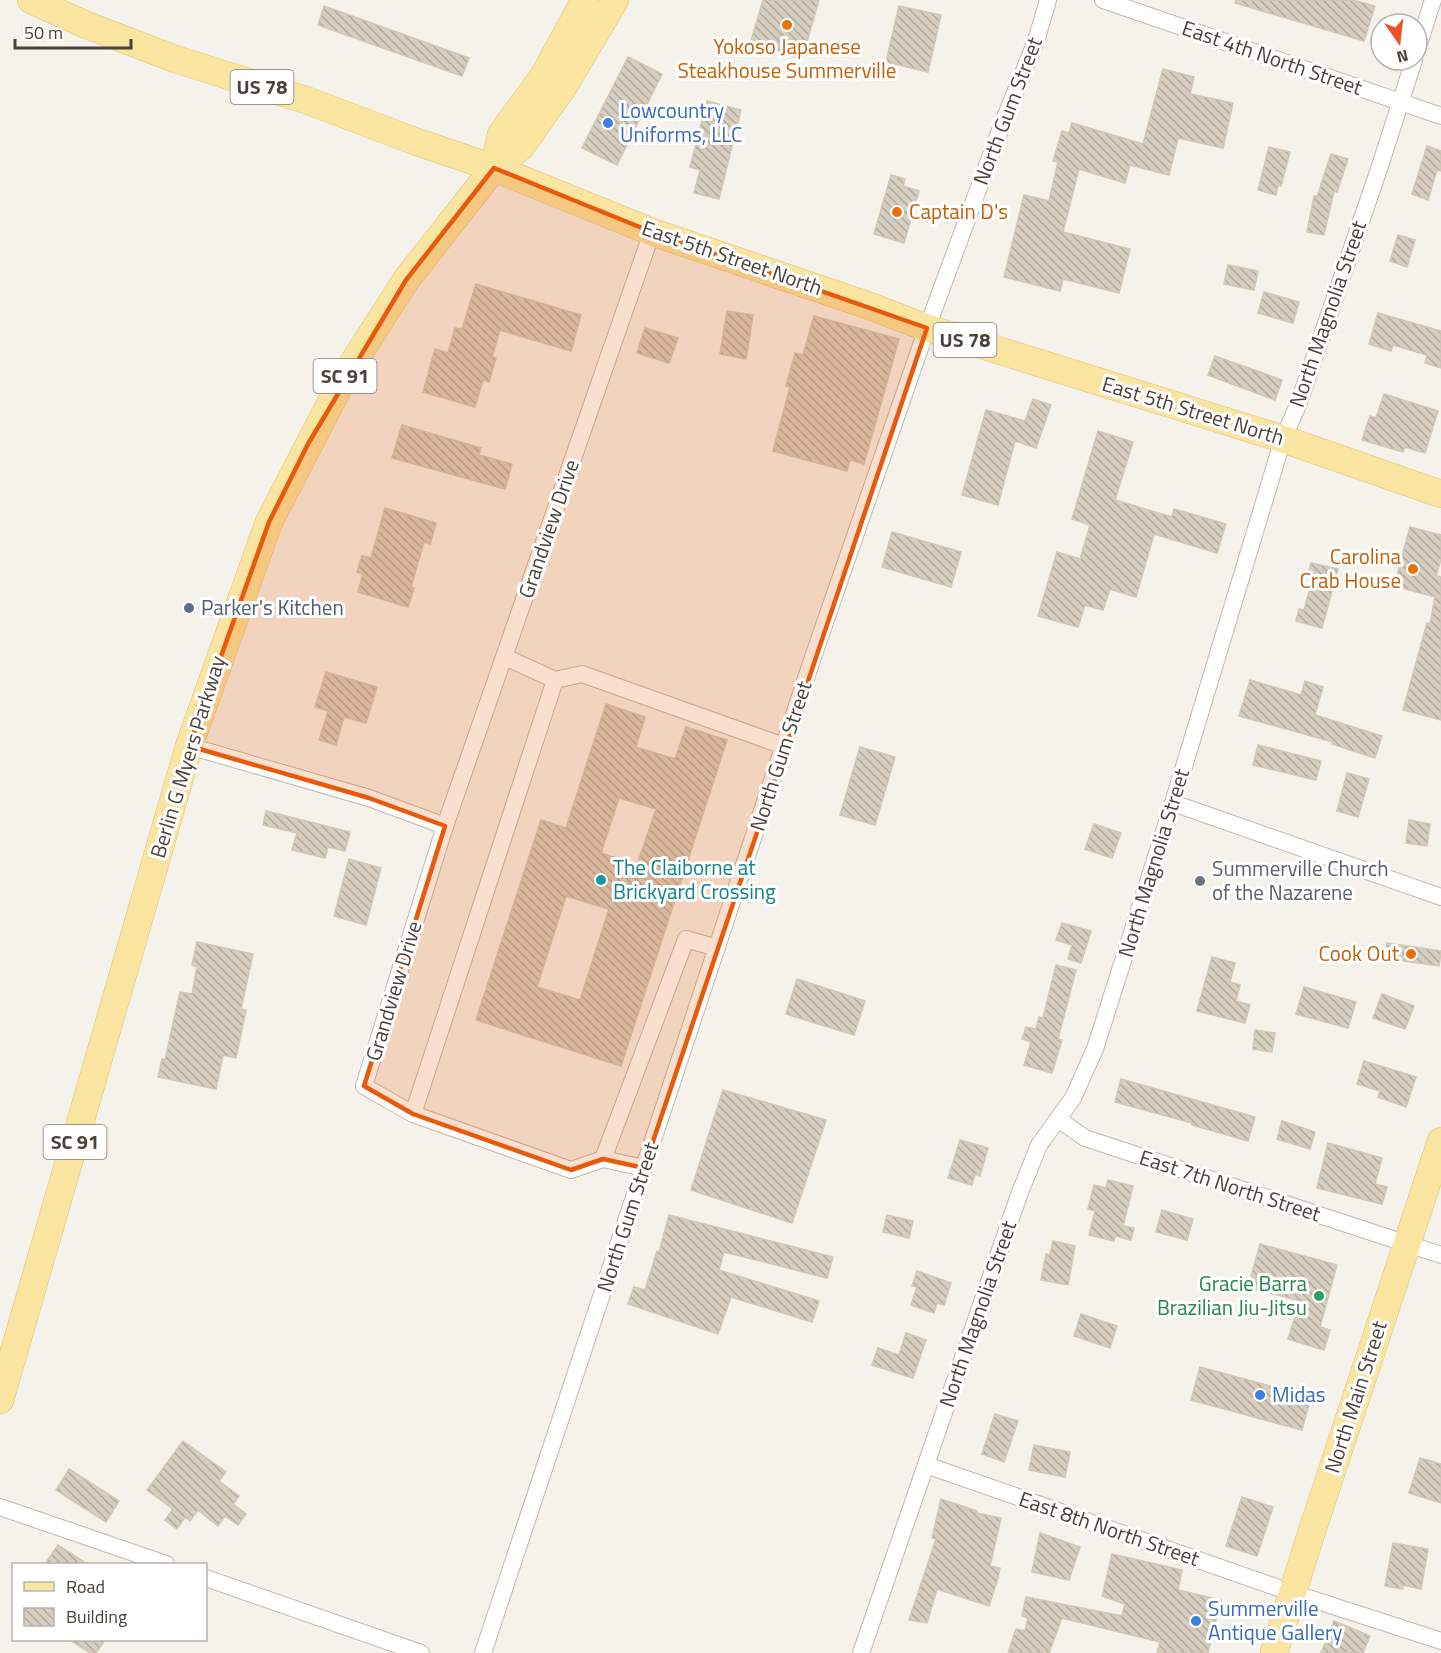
<svg xmlns="http://www.w3.org/2000/svg" width="1441" height="1653" font-family="'Titillium Web',sans-serif">
<defs>
<pattern id="building-back-hatch" width="6" height="6" patternUnits="userSpaceOnUse" patternTransform="scale(1.5)"><rect width="6" height="6" fill="#d6cfc1"/><path d="M-1 5l2 2M0 0l6 6M5-1l2 2" fill="none" stroke="#b0aa9e"/></pattern>
</defs>
<rect width="100%" height="100%" fill="#f5f2eb"/>
<g fill="url(#building-back-hatch)" stroke="#d0c7b4" stroke-width="1.5" fill-rule="evenodd">
<path d="M763,0H819L802,59L750,44Z"/>
<path d="M1236,0H1353L1375,6L1364,41L1235,3Z"/>
<path d="M324,6L469,58L462,76L318,25Z"/>
<path d="M899,6L941,15L928,72L886,62Z"/>
<path d="M628,57L662,74L617,165L582,148Z"/>
<path d="M1163,69L1194,77L1190,94L1233,103L1223,148L1178,138L1169,175L1130,165L1125,183L1079,169L1063,232L1130,249L1119,293L1063,279L1060,291L1004,277L1024,195L1049,201L1058,162L1053,161L1062,131L1069,133L1072,123L1143,144Z"/>
<path d="M707,101L741,110L719,199L694,193L700,170L690,167Z"/>
<path d="M1427,146L1441,151V171L1437,170L1428,200L1412,194Z"/>
<path d="M1269,147L1290,152L1281,186L1278,185L1276,195L1258,190Z"/>
<path d="M1331,154L1348,159L1337,192L1334,191L1324,235L1307,232L1314,196L1317,197Z"/>
<path d="M891,175L905,179L903,186L919,191L904,243L874,234Z"/>
<path d="M1398,235L1415,240L1407,267L1390,261Z"/>
<path d="M1228,265L1258,271L1254,290L1224,284Z"/>
<path d="M476,284L581,315L571,351L500,330L492,357L496,358L489,382L483,380L475,407L423,392L435,349L448,353L455,328L462,329Z"/>
<path d="M1264,292L1299,302L1293,323L1258,313Z"/>
<path d="M727,311L753,315L746,359L720,354Z"/>
<path d="M1378,313L1441,331V368L1425,363L1427,355L1393,345L1391,351L1369,344Z"/>
<path d="M814,316L899,339L864,464L850,460L847,471L773,451L790,387L786,386L795,353L803,355Z"/>
<path d="M645,328L678,338L669,363L637,353Z"/>
<path d="M1215,356L1282,380L1275,400L1208,375Z"/>
<path d="M1384,394L1438,411L1425,453L1405,447L1403,452L1362,440L1370,416L1376,418Z"/>
<path d="M1033,399L1051,405L1036,448L1015,441L998,505L962,495L986,410L1025,421Z"/>
<path d="M402,425L481,448L479,455L512,464L505,489L392,458Z"/>
<path d="M1098,431L1133,442L1115,500L1172,517L1174,509L1226,524L1217,553L1154,534L1136,597L1110,589L1103,610L1085,605L1078,627L1038,616L1057,552L1080,559L1090,525L1072,519Z"/>
<path d="M385,508L436,523L430,544L424,542L411,587L414,588L408,607L358,592L363,574L357,572L362,556L371,558Z"/>
<path d="M1410,527L1441,535V559L1436,576L1441,577V720L1403,710L1427,623L1430,624L1435,597L1394,586Z"/>
<path d="M892,532L961,552L951,587L882,567Z"/>
<path d="M1311,563L1338,569L1322,628L1296,621L1299,609L1304,610L1313,577L1308,575Z"/>
<path d="M326,672L377,687L366,723L344,717L336,745L319,740L328,711L315,707Z"/>
<path d="M1250,680L1301,695L1305,681L1323,687L1315,715L1382,736L1375,758L1332,744L1333,742L1239,716Z"/>
<path d="M606,704L645,717L636,747L675,759L686,727L727,740L621,1066L476,1020L541,820L566,828ZM619,798L656,809L637,865L601,853ZM566,896L609,909L580,1000L537,987Z"/>
<path d="M1258,745L1321,761L1316,780L1253,765Z"/>
<path d="M860,747L895,757L875,825L840,815Z"/>
<path d="M1347,773L1369,779L1358,817L1337,811Z"/>
<path d="M266,811L350,832L345,851L328,847L325,858L292,850L297,833L263,825Z"/>
<path d="M1409,820L1430,824L1427,846L1406,843Z"/>
<path d="M1094,824L1121,833L1112,858L1085,849Z"/>
<path d="M349,859L381,868L366,925L334,916Z"/>
<path d="M1062,923L1091,931L1081,963L1068,959L1072,945L1056,940Z"/>
<path d="M197,942L253,954L241,1009L246,1010L236,1058L223,1055L216,1089L158,1077L162,1059L165,1060L180,992L192,994L197,967L192,965Z"/>
<path d="M1387,943L1441,951L1439,966L1384,958Z"/>
<path d="M1212,957L1235,963L1230,982L1240,985L1236,1001L1250,1005L1245,1023L1197,1011Z"/>
<path d="M1056,965L1076,970L1058,1039L1062,1040L1052,1073L1024,1065L1031,1042L1022,1039L1026,1027L1036,1029L1039,1017L1043,1018Z"/>
<path d="M797,979L865,1001L854,1035L786,1014Z"/>
<path d="M1304,987L1356,1002L1348,1028L1296,1014Z"/>
<path d="M1382,994L1414,1006L1405,1029L1373,1018Z"/>
<path d="M1255,1030L1275,1033L1272,1052L1253,1049Z"/>
<path d="M1364,1061L1416,1077L1406,1107L1378,1097L1380,1091L1357,1084Z"/>
<path d="M1121,1079L1255,1117L1248,1141L1192,1125V1123L1115,1102Z"/>
<path d="M723,1090L826,1120L792,1223L691,1190Z"/>
<path d="M1282,1121L1315,1132L1310,1149L1277,1139Z"/>
<path d="M960,1140L988,1148L980,1176L975,1174L972,1185L948,1178Z"/>
<path d="M1328,1143L1382,1158L1375,1184L1387,1187L1382,1204L1317,1188Z"/>
<path d="M1108,1180L1133,1186L1123,1226L1134,1228L1131,1240L1115,1236L1114,1241L1089,1235L1095,1211L1088,1209L1094,1185L1106,1188Z"/>
<path d="M1162,1210L1193,1219L1187,1240L1156,1232Z"/>
<path d="M669,1215L833,1257L827,1278L724,1252L719,1270L819,1301L812,1322L731,1297L718,1334L628,1304L634,1287L645,1290L657,1251L659,1252Z"/>
<path d="M887,1215L913,1221L909,1238L883,1232Z"/>
<path d="M1053,1241L1075,1246L1068,1285L1041,1280L1046,1254L1050,1255Z"/>
<path d="M1260,1244L1337,1265L1320,1327L1330,1330L1324,1350L1288,1339L1300,1301L1248,1287Z"/>
<path d="M917,1271L951,1283L944,1305L937,1303L934,1313L911,1305L917,1287L912,1286Z"/>
<path d="M1081,1314L1117,1326L1110,1348L1074,1336Z"/>
<path d="M906,1333L926,1340L913,1378L872,1365L878,1348L899,1355Z"/>
<path d="M1200,1367L1311,1397L1302,1430L1191,1400Z"/>
<path d="M995,1414L1018,1421L1004,1462L982,1454Z"/>
<path d="M183,1441L226,1472L219,1481L239,1496L233,1504L246,1514L238,1525L225,1516L218,1526L198,1510L190,1521L185,1517L177,1529L165,1520L173,1509L147,1490Z"/>
<path d="M1034,1445L1070,1452L1065,1477L1029,1470Z"/>
<path d="M1420,1458L1441,1464V1503L1409,1493Z"/>
<path d="M69,1469L119,1501L106,1522L56,1490Z"/>
<path d="M1242,1497L1273,1507L1257,1556L1226,1546Z"/>
<path d="M941,1499L977,1511L976,1513L1001,1518L990,1566L1000,1568L998,1578L989,1606L937,1589L927,1623L909,1620L936,1539L932,1538Z"/>
<path d="M1040,1533L1080,1547L1069,1580L1032,1572Z"/>
<path d="M1393,1543L1428,1549L1421,1589L1403,1585V1589L1385,1586Z"/>
<path d="M58,1545L87,1564H45Z"/>
<path d="M1112,1554L1182,1570L1178,1590L1221,1600L1208,1653H1157L1160,1642L1062,1618L1049,1653H1008L1016,1629L1025,1631L1028,1618L1022,1616L1026,1597L1122,1616L1125,1604L1102,1596Z"/>
<path d="M1334,1621L1370,1636L1363,1653H1321Z"/>
<path d="M70,1640H105L96,1653H90Z"/>
</g>
<g fill="none" stroke-linecap="round" stroke-linejoin="round">
<g stroke="#c0baae" stroke-width="18">
<g id="street">
<path d="M1103,0L1441,116"/>
<path d="M1417,50L1433,0"/>
<path d="M505,657L555,680L582,674L784,746"/>
<path d="M189,746L369,798L445,826L652,232"/>
<path d="M1173,803L1441,897"/>
<path d="M445,826L364,1086L413,1114L555,680"/>
<path d="M413,1114L571,1170L603,1159L644,1168"/>
<path d="M1058,1119L1085,1138L1441,1255"/>
<path d="M603,1159L686,939L717,948"/>
<path d="M926,1465L1293,1593L1441,1641"/>
<path d="M0,1507L166,1564"/>
<path d="M206,1578L421,1653"/>
<path d="M483,1653L812,660L927,328L1002,125L1036,41L1048,0"/>
<path d="M861,1653L1019,1195L1039,1145L1073,1098L1095,1049L1173,803L1283,439L1298,405L1379,169L1414,60"/>
</g>
</g>
<g stroke="#dec36f" stroke-width="28">
<g id="primary">
<path d="M31,0L84,24L175,59L306,100L417,142L494,168L652,232L867,305L927,328L1283,439L1441,494"/>
<path d="M494,168L501,134L543,77L585,0"/>
<path d="M0,1400L189,746L269,522L344,377L406,280L494,168L521,147L562,89L615,0"/>
<path d="M1274,1653L1309,1540L1441,1141"/>
</g>
</g>
<use href="#street" stroke="#fff" stroke-width="16"/>
<use href="#primary" stroke="#f9e4a0" stroke-width="27"/>
</g>
<path fill="#e8590c" fill-opacity="0.2" stroke="#e8590c" stroke-width="4.5" stroke-linejoin="round" d="M494,168L652,232L927,328L644,1168L603,1159L571,1170L413,1114L364,1086L445,826L369,798L189,746L269,522L308,444L406,280Z"/>
<g fill="#e8710a" stroke="#fff" stroke-width="2">
<circle cx="787" cy="25" r="6"/>
<circle cx="897" cy="212" r="6"/>
<circle cx="1413" cy="569" r="6"/>
<circle cx="1411" cy="954" r="6"/>
</g>
<g fill="#3f7fe0" stroke="#fff" stroke-width="2">
<circle cx="608" cy="123" r="6"/>
<circle cx="1260" cy="1395" r="6"/>
<circle cx="1196" cy="1621" r="6"/>
</g>
<circle fill="#5c6f8a" stroke="#fff" stroke-width="2" cx="189" cy="608" r="6"/>
<circle fill="#0f9aa8" stroke="#fff" stroke-width="2" cx="601" cy="880" r="6"/>
<circle fill="#6b7280" stroke="#fff" stroke-width="2" cx="1200" cy="881" r="6"/>
<circle fill="#2e9e5b" stroke="#fff" stroke-width="2" cx="1319" cy="1296" r="6"/>
<g text-anchor="middle" stroke-width="6" stroke-linejoin="round" paint-order="stroke">
<g fill="#fff" stroke="#807b74" stroke-width="1.5">
<rect x="230.5" y="70" width="63" height="34" rx="4.5"/>
<rect x="933.5" y="323" width="63" height="34" rx="4.5"/>
<rect x="313.5" y="359" width="63" height="34" rx="4.5"/>
<rect x="43.5" y="1125" width="63" height="34" rx="4.5"/>
</g>
<g font-size="20" font-weight="bold" fill="#494339">
<text x="262" y="94">US 78</text>
<text x="965" y="347">US 78</text>
<text x="345" y="383">SC 91</text>
<text x="75" y="1149">SC 91</text>
</g>
<g font-size="21" fill="#c56008" stroke="#fff" text-anchor="end">
<text x="787" y="54" text-anchor="middle">Yokoso Japanese<tspan x="787" dy="24">Steakhouse Summerville</tspan></text>
<text x="909" y="219" text-anchor="start">Captain D's</text>
<text x="1401" y="564">Carolina<tspan x="1401" dy="24">Crab House</tspan></text>
<text x="1399" y="961">Cook Out</text>
</g>
<g font-size="21" fill="#494339" stroke="#fff">
<text transform="translate(1272 58) rotate(19)" y="7">East 4th North Street</text>
<text transform="translate(1008 111) rotate(-69)" y="7">North Gum Street</text>
<text transform="translate(732 258) rotate(19)" y="7">East 5th Street North</text>
<text transform="translate(1328 314) rotate(-71)" y="7">North Magnolia Street</text>
<text transform="translate(1193 411) rotate(17)" y="7">East 5th Street North</text>
<text transform="translate(549 529) rotate(-71)" y="7">Grandview Drive</text>
<text transform="translate(781 756) rotate(-72)" y="7">North Gum Street</text>
<text transform="translate(188 757) rotate(-73)" y="7">Berlin G Myers Parkway</text>
<text transform="translate(1154 863) rotate(-73)" y="7">North Magnolia Street</text>
<text transform="translate(394 991) rotate(-73)" y="7">Grandview Drive</text>
<text transform="translate(1230 1186) rotate(18)" y="7">East 7th North Street</text>
<text transform="translate(628 1217) rotate(-72)" y="7">North Gum Street</text>
<text transform="translate(978 1314) rotate(-71)" y="7">North Magnolia Street</text>
<text transform="translate(1356 1397) rotate(-72)" y="7">North Main Street</text>
<text transform="translate(1109 1529) rotate(19)" y="7">East 8th North Street</text>
</g>
<g font-size="21" fill="#366cbe" stroke="#fff" text-anchor="start">
<text x="620" y="118">Lowcountry<tspan x="620" dy="24">Uniforms, LLC</tspan></text>
<text x="1272" y="1402">Midas</text>
<text x="1208" y="1616">Summerville<tspan x="1208" dy="24">Antique Gallery</tspan></text>
</g>
<g font-size="21" fill="#4e5e75" stroke="#fff" text-anchor="start">
<text x="201" y="615">Parker's Kitchen</text>
</g>
<g font-size="21" fill="#0d838f" stroke="#fff" text-anchor="start">
<text x="613" y="875">The Claiborne at<tspan x="613" dy="24">Brickyard Crossing</tspan></text>
</g>
<g font-size="21" fill="#5b616d" stroke="#fff" text-anchor="start">
<text x="1212" y="876">Summerville Church<tspan x="1212" dy="24">of the Nazarene</tspan></text>
</g>
<g font-size="21" fill="#27864d" stroke="#fff" text-anchor="end">
<text x="1307" y="1291">Gracie Barra<tspan x="1307" dy="24">Brazilian Jiu-Jitsu</tspan></text>
</g>
</g>
<rect x="12" y="1563" width="195" height="78" fill="#ffffff" stroke="#b6b4b0" stroke-width="1.5"/>
<rect x="24" y="1582" width="30" height="9" fill="#f9e4a0" stroke="#b6b4b0" stroke-width="1.5"/>
<text x="66" y="1593" font-size="18" fill="#494339">Road</text>
<rect x="24" y="1608" width="30" height="18" fill="url(#building-back-hatch)" stroke="#b6b4b0" stroke-width="1.5"/>
<text x="66" y="1623" font-size="18" fill="#494339">Building</text>
<g transform="translate(1399 42) rotate(166)"><circle r="28" fill="#ffffff" stroke="#b6b4b0" stroke-width="1.5"/>
<path d="M0-4.5L10 22L0 15L-10 22Z" fill="#ee5028"/>
<text y="-9" font-size="16" font-weight="bold" text-anchor="middle" fill="#494339">N</text>
</g>
<path d="M15 39v9h116v-9" fill="none" stroke="#494339" stroke-width="3"/>
<text x="24" y="39" font-size="18" fill="#494339" stroke="#ffffff" stroke-width="4.5" paint-order="stroke">50 m</text>
</svg>
